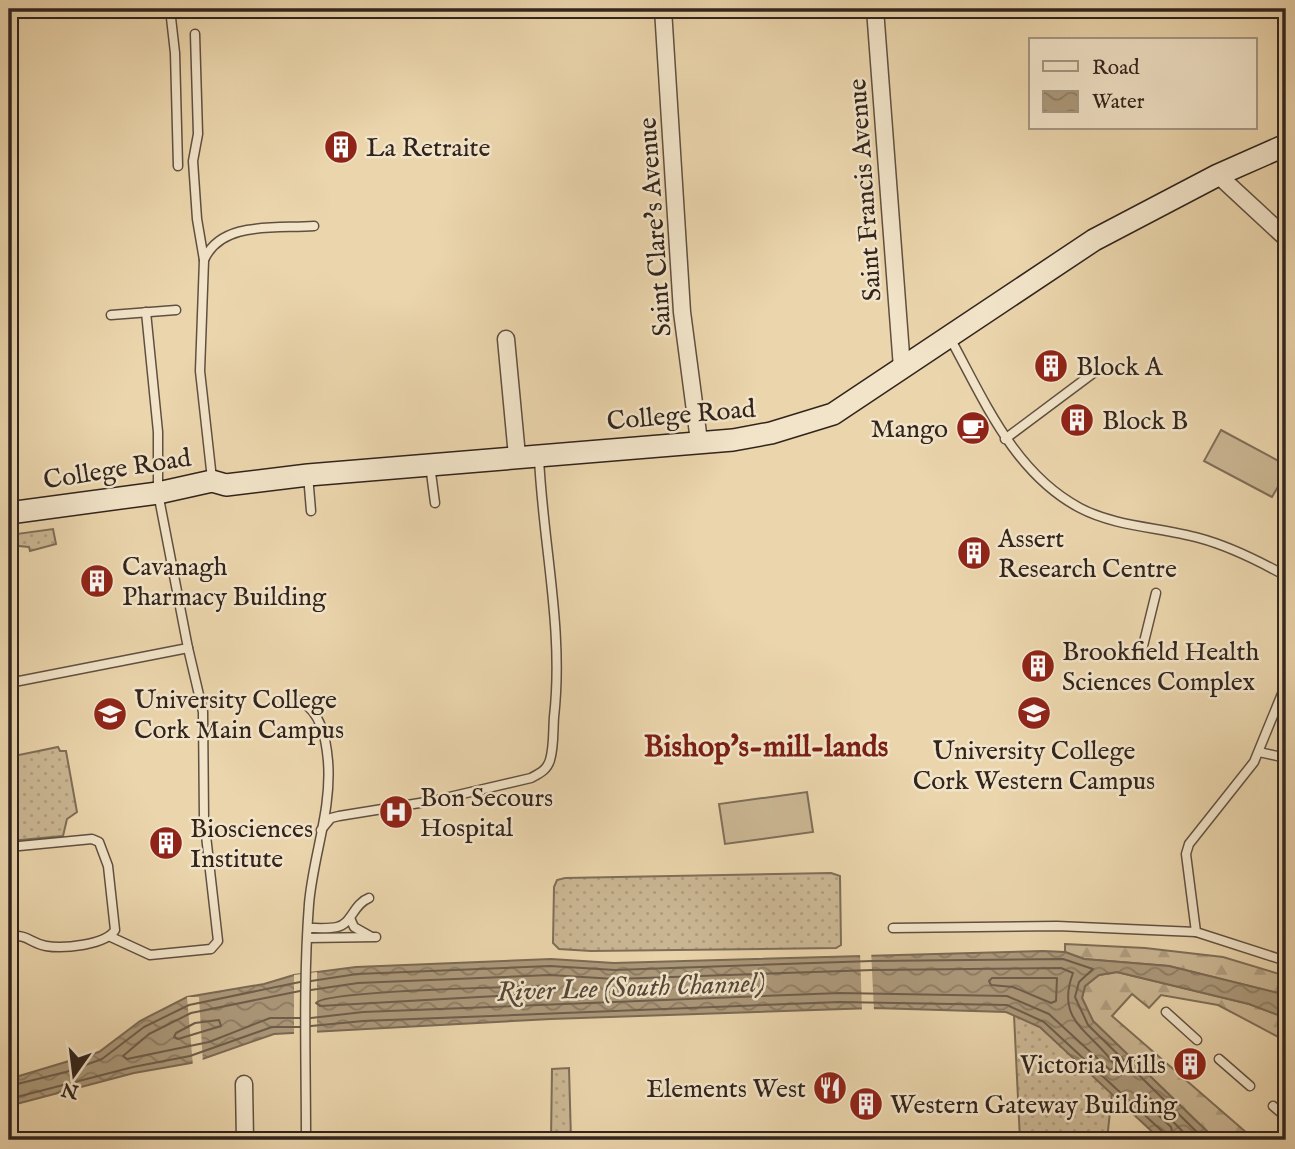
<svg xmlns="http://www.w3.org/2000/svg" width="1295" height="1149" font-family="'IM FELL English',serif">
<defs>
<pattern id="grass-dots" width="8" height="8" patternUnits="userSpaceOnUse" patternTransform="scale(1.75)"><rect width="8" height="8" fill="#cbb794"/><path d="M2 2h.1M6 6h.1" fill="none" stroke="#af9d7f" stroke-width="1.8" stroke-linecap="round"/></pattern>
<pattern id="forest-firs" width="22" height="20" patternUnits="userSpaceOnUse" patternTransform="scale(1.75)"><rect width="22" height="20" fill="#cbb794"/><path d="M5 1l3.5 6h-7zM16 11l3.5 6h-7z" fill="#af9d7f"/></pattern>
<pattern id="water-waves" width="16" height="10" patternUnits="userSpaceOnUse" patternTransform="scale(1.75)"><rect width="16" height="10" fill="#ac997b"/><path d="M0 5q4-4 8 0t8 0" fill="none" stroke="#8d7d64"/></pattern>
</defs>
<rect width="100%" height="100%" fill="#ebd5ac"/>
<filter id="stains"><feTurbulence type="fractalNoise" baseFrequency=".00286" numOctaves="4"/><feColorMatrix values="0 0 0 0 .2 0 0 0 0 .09 0 0 0 0 .02 0 0 0 .5 -.17"/></filter>
<radialGradient id="worn" r=".72"><stop offset=".6" stop-color="#630" stop-opacity="0"/><stop offset="1" stop-color="#630" stop-opacity=".3"/></radialGradient>
<g fill="url(#grass-dots)" stroke="#7e6e58" stroke-width="2">
<path d="M53,529L56,544L30,551L29,547L9,545V535Z"/>
<path d="M58,747L60,751H66L77,812L67,819L63,836L10,841L9,757Z"/>
<path d="M831,873L840,876L841,945L836,948L591,951L559,949L553,943L554,887L557,880L565,878Z"/>
<path d="M1014,1015L1040,1027L1112,1093L1107,1140H1020Z"/>
<path d="M569,1068L571,1140H551L552,1069Z"/>
</g>
<g fill="url(#forest-firs)" stroke="#7e6e58" stroke-width="2">
<path d="M1065,944L1145,948L1223,957L1286,976V995L1169,966L1084,959L1065,952Z"/>
<path d="M1117,972L1249,1004L1286,1018V1041L1218,1005L1161,995L1149,1008L1132,994L1112,1016L1255,1140H1216L1093,1021L1082,998L1085,986L1099,975Z"/>
</g>
<g fill="#cbb794" stroke="#7e6e58" stroke-width="2">
<path d="M1221,430L1286,465V473L1272,497L1204,461Z"/>
<path d="M807,792L813,832L725,844L719,804Z"/>
</g>
<path fill="url(#water-waves)" stroke="#7b6a55" stroke-width="2" d="M1043,951L1065,952L1084,959L1169,966L1286,995V1018L1249,1004L1117,972L1099,975L1085,986L1082,998L1093,1021L1216,1140H1161L1040,1027L1006,1012L874,1008L551,1019L274,1034L191,1063L134,1073L9,1106V1079L99,1052L140,1021L187,997L264,984L294,975L356,967L551,959L614,963Z"/>
<g fill="#ebd5ac">
<path d="M871,950L874,1011L862,1012L860,952Z"/>
<path d="M317,972V1036L294,1037V975Z"/>
<path d="M187,997H199L203,1064L197,1065L193,1066Z"/>
</g>
<g fill="none" stroke-linecap="round" stroke-linejoin="round">
<g stroke="#6e5e4c" stroke-width="2">
<path d="M992,978H1057L1056,1001L1051,1003L1013,987L991,985L989,981Z"/>
<path d="M311,981L357,974L550,966L615,970L872,961L1063,959L1093,969L1079,982L1075,997L1088,1025L1205,1140"/>
<path d="M550,986L555,988L552,993L320,1006L316,1003C326,990 520,987 550,986Z"/>
<path d="M300,1018H270L209,1042L127,1059L123,1056L149,1034L191,1013L300,991"/>
<path d="M311,1018L363,1012L840,993L1007,996L1049,1014L1110,1070L1116,1067C1094,1032 1054,1023 1073,973L1061,968L873,970L615,979L550,975L358,983L311,990"/>
<path d="M219,1020L221,1026L178,1039L174,1037L176,1033L195,1023Z"/>
<path d="M311,1026L363,1021L840,1002L1007,1005L1044,1022L1163,1132L1165,1140"/>
<path d="M9,1086L66,1072L102,1059L144,1027L189,1005L300,982"/>
<path d="M9,1099L133,1067L190,1056L272,1027H300"/>
<path d="M1174,1140L1171,1127L1141,1099L1142,1094H1146L1191,1140"/>
</g>
<g stroke="#605041" stroke-width="11">
<g id="lane">
<path d="M170,9L175,53L178,166"/>
<path d="M195,34L198,134L193,161L197,219L204,260"/>
<path d="M111,315L176,310"/>
<path d="M950,338C984,400 1014,473 1080,508C1116,527 1160,527 1199,538C1229,546 1259,561 1286,576"/>
<path d="M1005,439L1096,371"/>
<path d="M430,465L435,503"/>
<path d="M308,475L311,511"/>
<path d="M212,479L200,371L204,260C221,220 277,229 314,226"/>
<path d="M1143,646L1156,593"/>
<path d="M9,683L188,648L158,493V432L146,312"/>
<path d="M1286,684L1254,762L1189,844L1186,854L1196,932L1286,961"/>
<path d="M300,701C321,712 326,738 328,761C332,810 313,856 309,904C303,982 306,1062 306,1140"/>
<path d="M1259,752L1286,758"/>
<path d="M321,830L331,818L339,816L432,801L531,778C540,773 547,770 550,760C554,747 553,730 554,717C564,630 543,545 539,458"/>
<path d="M9,847L92,839L99,842L108,866L115,930C106,945 63,949 46,946C30,943 28,934 9,936"/>
<path d="M350,918L354,927L370,936"/>
<path d="M308,928C317,928 328,929 337,927C352,924 353,904 369,898"/>
<path d="M893,928L1057,926L1196,932"/>
<path d="M111,937L150,955L211,949L218,941L204,818L203,712L188,648"/>
<path d="M308,938L376,937"/>
<path d="M1166,1012L1197,1040"/>
<path d="M1219,1059L1250,1086"/>
<path d="M1273,1106L1286,1117"/>
</g>
</g>
<g stroke="#605041" stroke-width="19">
<g id="street">
<path d="M663,9L682,312L699,441"/>
<path d="M875,9L902,368"/>
<path d="M1218,175L1286,238"/>
<path d="M506,339L517,456"/>
<path d="M244,1084L245,1140"/>
</g>
</g>
<g stroke="#31241d" stroke-width="24">
<path id="secondary" d="M9,513L158,493L212,481L226,485L308,475L733,440L771,433L833,414L1094,240L1218,175L1286,145"/>
</g>
<use href="#lane" stroke="#f2e4c9" stroke-width="8"/>
<use href="#street" stroke="#f2e4c9" stroke-width="16"/>
<use href="#secondary" stroke="#f2e4c9" stroke-width="21"/>
</g>
<defs>
<g id="building-disc" transform="scale(1.75)"><circle r="9.5" fill="#8f2418" stroke="#f2e4c9"/><path d="M-4-6H4V6H1V3H-1V6H-4ZM-2.5-4.3h1.7v1.8h-1.7ZM.8-4.3h1.7v1.8H.8ZM-2.5-1h1.7V.8h-1.7ZM.8-1h1.7V.8H.8Z" fill="#fff"/></g>
<g id="cafe-disc" transform="scale(1.75)"><circle r="9.5" fill="#8f2418" stroke="#f2e4c9"/><path d="M-5.5-4.5H6V0H3Q3 3.5 0 3.5H-2.5Q-5.5 3.5-5.5 0ZM3-3.2v2h1.7v-2ZM-6 4.5H4V6H-6Z" fill="#fff"/></g>
<g id="university-disc" transform="scale(1.75)"><circle r="9.5" fill="#8f2418" stroke="#f2e4c9"/><path d="M0-5L7-2L0 1L-7-2ZM-4 1L0 2.5L4 1V4Q0 6-4 4Z" fill="#fff"/></g>
<g id="hospital-disc" transform="scale(1.75)"><circle r="9.5" fill="#8f2418" stroke="#f2e4c9"/><path d="M-5-5h3v3.5h4V-5h3V5h-3V1.5h-4V5h-3Z" fill="#fff"/></g>
<g id="restaurant-disc" transform="scale(1.75)"><circle r="9.5" fill="#8f2418" stroke="#f2e4c9"/><path d="M-5-6h1v4h1v-4h1v4h1v-4h1v5L-1.5 .5V6h-2V.5L-5-1ZM5-6V6H3V1.5H1.5Q1.5-4 5-6Z" fill="#fff"/></g>
</defs>
<g fill-rule="evenodd">
<use href="#building-disc" x="341" y="147"/>
<use href="#building-disc" x="1051" y="366"/>
<use href="#building-disc" x="1077" y="420"/>
<use href="#cafe-disc" x="973" y="428"/>
<use href="#building-disc" x="974" y="553"/>
<use href="#building-disc" x="97" y="581"/>
<use href="#building-disc" x="1038" y="666"/>
<use href="#university-disc" x="1034" y="713"/>
<use href="#university-disc" x="110" y="714"/>
<use href="#hospital-disc" x="396" y="812"/>
<use href="#building-disc" x="166" y="843"/>
<use href="#building-disc" x="1190" y="1064"/>
<use href="#restaurant-disc" x="830" y="1088"/>
<use href="#building-disc" x="866" y="1104"/>
</g>
<g text-anchor="middle" stroke-width="5" stroke-linejoin="round" paint-order="stroke">
<g font-size="26" fill="#31241d" stroke="#f2e4c9" text-anchor="start">
<text x="366" y="156">La Retraite</text>
<text x="1076" y="375">Block A</text>
<text x="1102" y="429">Block B</text>
<text x="948" y="437" text-anchor="end">Mango</text>
<text x="998" y="547">Assert<tspan x="998" dy="30">Research Centre</tspan></text>
<text x="122" y="575">Cavanagh<tspan x="122" dy="30">Pharmacy Building</tspan></text>
<text x="1062" y="660">Brookfield Health<tspan x="1062" dy="30">Sciences Complex</tspan></text>
<text x="134" y="708">University College<tspan x="134" dy="30">Cork Main Campus</tspan></text>
<text x="1034" y="759" text-anchor="middle">University College<tspan x="1034" dy="30">Cork Western Campus</tspan></text>
<text x="420" y="806">Bon Secours<tspan x="420" dy="30">Hospital</tspan></text>
<text x="190" y="837">Biosciences<tspan x="190" dy="30">Institute</tspan></text>
<text x="1166" y="1073" text-anchor="end">Victoria Mills</text>
<text x="806" y="1097" text-anchor="end">Elements West</text>
<text x="890" y="1113">Western Gateway Building</text>
</g>
<g font-size="26" fill="#31241d" stroke="#f2e4c9">
<text transform="translate(864 190) rotate(-94)" y="9">Saint Francis Avenue</text>
<text transform="translate(654 227) rotate(-94)" y="9">Saint Clare's Avenue</text>
<text transform="translate(681 414) rotate(-5)" y="9">College Road</text>
<text transform="translate(117 468) rotate(-9)" y="9">College Road</text>
</g>
<g font-size="28" font-style="italic" fill="#564739" stroke="#f2e4c9">
<text transform="translate(631 986) rotate(-2)" y="10">River Lee (South Channel)</text>
</g>
<g font-size="30" font-weight="bold" fill="#7a1f14" stroke="#f2e4c9">
<text x="766" y="756">Bishop's-mill-lands</text>
</g>
</g>
<rect width="1295" height="1149" fill="none" stroke="#ebd5ac" stroke-width="35"/>
<rect x="10" y="10" width="1274" height="1128" fill="none" stroke="#31241d" stroke-width="3.5"/>
<rect x="18" y="18" width="1260" height="1114" fill="none" stroke="#31241d" stroke-width="2"/>
<rect x="1029" y="38" width="228" height="91" fill="#f2e4c9" stroke="#a59784" stroke-width="2"/>
<rect x="1043" y="61" width="35" height="10" fill="#f2e4c9" stroke="#a59784" stroke-width="2"/>
<text x="1092" y="74" font-size="21" fill="#31241d">Road</text>
<rect x="1043" y="91" width="35" height="21" fill="url(#water-waves)" stroke="#a59784" stroke-width="2"/>
<text x="1092" y="108" font-size="21" fill="#31241d">Water</text>
<g transform="translate(74 1075) rotate(194)" stroke="#f2e4c9" stroke-width="5" paint-order="stroke">
<path d="M0-5L12 26L0 18L-12 26Z" fill="#31241d"/>
<text y="-10" font-size="19" font-weight="bold" text-anchor="middle" fill="#31241d">N</text>
</g>
<rect width="100%" height="100%" filter="url(#stains)"/>
<rect width="100%" height="100%" fill="url(#worn)"/>
</svg>
